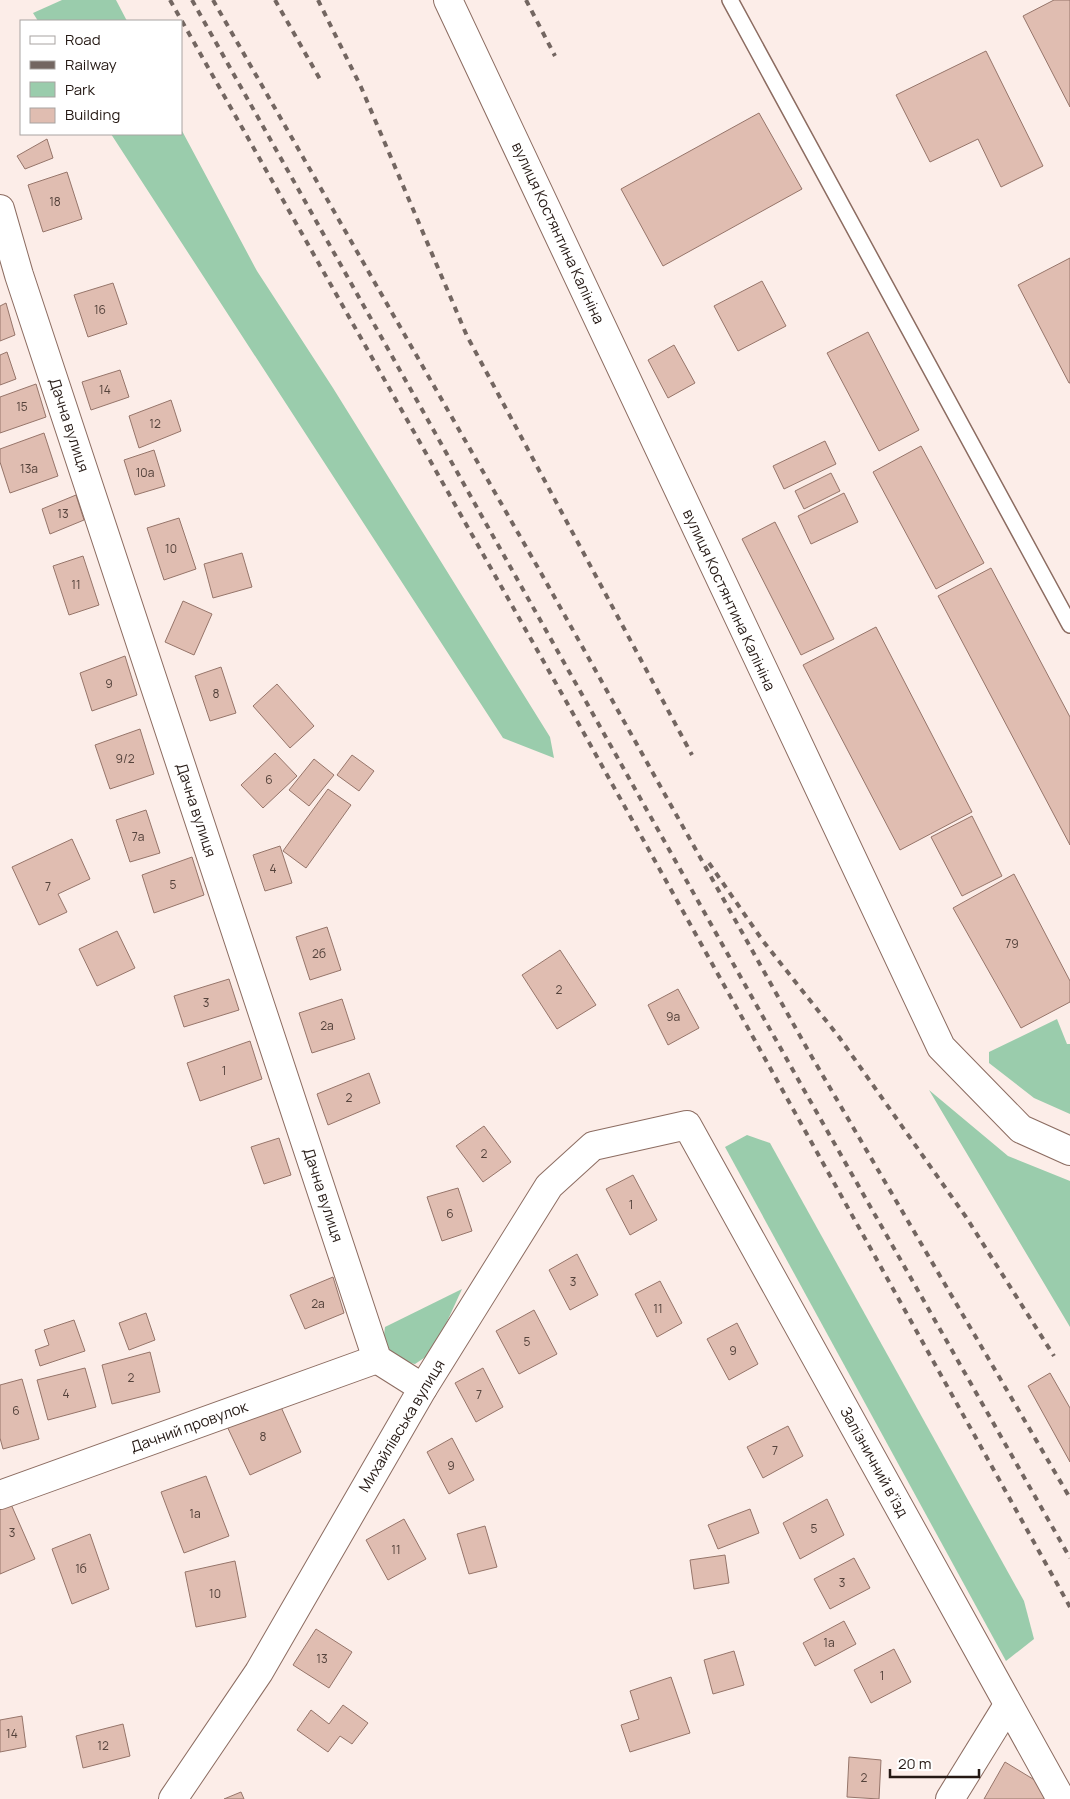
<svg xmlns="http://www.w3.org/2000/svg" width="1070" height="1799" font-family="Manrope,sans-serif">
<rect width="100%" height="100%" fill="#fcede8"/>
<g fill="#9accac">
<path d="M62,0H116L127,21H38L33,13Z"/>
<path d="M181,129L257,271L333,388L550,737L554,758L503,738L111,134H181Z"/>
<path d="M1057,1019L1067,1044H1070V1114L1034,1098L989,1063V1052Z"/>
<path d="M929,1090L1008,1156L1070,1181V1327Z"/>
<path d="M747,1135L770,1143L1024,1601L1034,1639L1006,1661L725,1147Z"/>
<path d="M462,1289L433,1352L415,1364L396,1360L383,1343L385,1327Z"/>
</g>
<g fill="#e0bdb1" stroke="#96756a">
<path d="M1054,0H1070V107L1023,16Z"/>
<path d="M986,51L1043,166L1001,187L978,139L930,162L896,95Z"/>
<path d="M759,113L802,189L663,266L621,189Z"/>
<path d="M47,139L53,158L25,169L17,156Z"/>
<path d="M67,172L82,219L43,232L28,185Z"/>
<path d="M1070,258V383H1069L1018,285Z"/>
<path d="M762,281L786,326L738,351L714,306Z"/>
<path d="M113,283L127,324L88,337L74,295Z"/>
<path d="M6,303L15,335L0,341V306Z"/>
<path d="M868,332L919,430L879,451L827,353Z"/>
<path d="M674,345L695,383L668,398L648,360Z"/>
<path d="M7,352L16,379L0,385V355Z"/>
<path d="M120,370L129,397L91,410L82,382Z"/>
<path d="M36,384L46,417L0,433V397Z"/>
<path d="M171,400L181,431L139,448L129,416Z"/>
<path d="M44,433L58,476L10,493L0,462V449Z"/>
<path d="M825,441L836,464L784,489L773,466Z"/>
<path d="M921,446L984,563L936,589L873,472Z"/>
<path d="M154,450L165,486L135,495L124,460Z"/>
<path d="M831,473L840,491L804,509L795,491Z"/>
<path d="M844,493L858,522L811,544L798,516Z"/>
<path d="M76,495L84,520L50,534L42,509Z"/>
<path d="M179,518L196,569L164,580L147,528Z"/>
<path d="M775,522L834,639L801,655L742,539Z"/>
<path d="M242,553L252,587L213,598L204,564Z"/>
<path d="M83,556L99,605L69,615L53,566Z"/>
<path d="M991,568L1070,717V845L938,596Z"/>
<path d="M183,601L212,614L194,655L165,642Z"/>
<path d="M876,627L972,812L900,850L803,665Z"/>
<path d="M125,656L137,695L92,711L80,673Z"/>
<path d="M221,667L236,713L210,721L195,676Z"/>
<path d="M277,684L314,726L290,748L253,706Z"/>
<path d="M140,729L154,774L110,789L95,745Z"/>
<path d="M275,753L297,776L263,808L241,785Z"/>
<path d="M352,755L374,771L359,791L337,775Z"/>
<path d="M314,759L334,775L309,806L289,790Z"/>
<path d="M328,789L351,805L306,868L283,851Z"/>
<path d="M146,810L160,853L130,862L116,820Z"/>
<path d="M972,816L1002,876L962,896L931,837Z"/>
<path d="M72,839L90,879L58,894L67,912L39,925L12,867Z"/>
<path d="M280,846L292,883L265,891L253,855Z"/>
<path d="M192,857L204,895L154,913L142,875Z"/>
<path d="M1014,874L1070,981V1002L1021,1028L953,908Z"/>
<path d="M327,927L341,970L310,980L296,937Z"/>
<path d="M117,931L135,968L97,986L79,949Z"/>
<path d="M560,950L596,1005L557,1029L522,975Z"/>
<path d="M229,979L239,1010L184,1027L174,996Z"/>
<path d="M678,989L699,1028L668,1045L648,1005Z"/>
<path d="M342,999L355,1039L312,1053L299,1013Z"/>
<path d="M250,1041L262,1079L200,1101L187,1063Z"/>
<path d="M369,1073L380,1103L328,1125L317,1094Z"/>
<path d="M484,1126L511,1162L483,1182L456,1146Z"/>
<path d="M279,1138L291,1175L264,1184L251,1147Z"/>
<path d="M633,1175L657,1220L630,1235L606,1189Z"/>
<path d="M458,1188L472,1231L442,1241L427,1197Z"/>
<path d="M577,1254L598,1295L570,1310L549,1270Z"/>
<path d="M333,1277L344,1313L305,1329L290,1295Z"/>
<path d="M660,1281L682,1323L657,1337L635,1294Z"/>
<path d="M534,1310L557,1354L519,1374L496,1331Z"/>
<path d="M146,1313L155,1340L129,1350L119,1323Z"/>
<path d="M74,1320L85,1351L40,1366L35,1350L49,1345L44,1330Z"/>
<path d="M737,1323L758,1364L729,1380L707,1339Z"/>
<path d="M150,1352L160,1392L112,1404L102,1365Z"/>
<path d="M85,1368L96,1407L48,1420L37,1380Z"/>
<path d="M483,1368L503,1407L476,1422L455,1383Z"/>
<path d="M1050,1373L1070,1408V1462L1028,1386Z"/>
<path d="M22,1379L39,1439L3,1449L0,1438V1385Z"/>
<path d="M277,1398L301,1452L250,1475L225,1422Z"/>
<path d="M788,1426L803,1456L763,1478L747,1447Z"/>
<path d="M452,1438L474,1480L449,1494L427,1452Z"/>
<path d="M206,1476L229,1536L184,1553L161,1492Z"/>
<path d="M827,1499L844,1535L800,1559L783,1523Z"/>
<path d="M10,1502L35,1559L0,1574V1506Z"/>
<path d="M750,1509L759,1533L718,1549L708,1525Z"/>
<path d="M404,1519L426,1559L388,1580L366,1540Z"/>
<path d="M485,1526L497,1567L469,1574L457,1534Z"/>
<path d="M90,1534L109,1589L72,1604L52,1549Z"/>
<path d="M725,1555L729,1583L694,1589L690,1560Z"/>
<path d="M854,1558L870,1588L830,1609L814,1579Z"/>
<path d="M235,1561L246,1617L196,1627L185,1572Z"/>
<path d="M844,1621L856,1644L815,1666L803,1643Z"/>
<path d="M316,1629L352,1652L329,1688L293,1665Z"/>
<path d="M894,1649L911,1682L871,1703L854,1670Z"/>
<path d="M734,1651L744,1685L713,1694L704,1660Z"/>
<path d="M671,1677L690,1733L630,1752L621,1725L639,1719L630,1691Z"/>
<path d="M343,1705L368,1723L352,1744L340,1736L328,1752L297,1730L311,1710L329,1724Z"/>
<path d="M22,1716L26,1747L0,1752V1720Z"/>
<path d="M123,1724L130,1756L83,1768L76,1736Z"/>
<path d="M849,1757L881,1760L879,1799L847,1797Z"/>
<path d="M1005,1762L1051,1790L1046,1799H984Z"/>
<path d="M241,1792L244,1799H224Z"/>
</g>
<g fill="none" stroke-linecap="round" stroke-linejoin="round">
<g stroke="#8c6c61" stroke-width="18">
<path id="lane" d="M730,0L1070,625"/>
</g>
<g stroke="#8c6c61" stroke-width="30">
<g id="street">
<path d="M448,0L941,1047L1021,1129L1070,1151"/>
<path d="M0,209L19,275L377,1359L423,1388"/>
<path d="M0,1495L377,1359"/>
<path d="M173,1799L259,1672L423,1388L549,1186L593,1146L687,1125L1061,1799"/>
<path d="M950,1799L1008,1705"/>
</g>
</g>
<use href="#lane" stroke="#fff" stroke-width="15"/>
<use href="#street" stroke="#fff" stroke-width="28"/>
<g stroke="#736661" stroke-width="4" stroke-dasharray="6 6" stroke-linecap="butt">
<path d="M170,0L571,710L1070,1607"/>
<path d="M192,0L808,1097L1070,1558"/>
<path d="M213,0L541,573L809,1052L1070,1498"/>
<path d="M275,0L321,81"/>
<path d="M318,0L361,87L467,336L692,755"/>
<path d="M526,0L555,56"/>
<path d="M709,863L763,941L839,1037L966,1217L1054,1356"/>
</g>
</g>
<g text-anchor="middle" stroke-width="4" stroke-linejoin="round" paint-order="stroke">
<g font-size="12" fill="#54423b">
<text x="55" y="206">18</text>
<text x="100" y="314">16</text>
<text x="105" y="394">14</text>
<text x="22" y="411">15</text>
<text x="155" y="428">12</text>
<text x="29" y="473">13а</text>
<text x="145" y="477">10а</text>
<text x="63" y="518">13</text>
<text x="171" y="553">10</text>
<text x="76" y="589">11</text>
<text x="109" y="688">9</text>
<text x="216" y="698">8</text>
<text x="125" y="763">9/2</text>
<text x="269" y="784">6</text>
<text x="138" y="841">7а</text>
<text x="273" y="873">4</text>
<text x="173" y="889">5</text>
<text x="48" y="891">7</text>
<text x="1012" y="948">79</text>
<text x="319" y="958">2б</text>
<text x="559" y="994">2</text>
<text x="206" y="1007">3</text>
<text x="673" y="1021">9а</text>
<text x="327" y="1030">2а</text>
<text x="224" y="1075">1</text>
<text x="349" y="1102">2</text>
<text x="484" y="1158">2</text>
<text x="631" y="1209">1</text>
<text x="450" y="1218">6</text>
<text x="573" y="1286">3</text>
<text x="318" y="1308">2а</text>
<text x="658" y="1313">11</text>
<text x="527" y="1346">5</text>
<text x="733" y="1355">9</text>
<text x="131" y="1382">2</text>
<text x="66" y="1398">4</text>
<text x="479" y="1399">7</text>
<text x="16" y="1415">6</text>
<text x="263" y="1441">8</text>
<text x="775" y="1455">7</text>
<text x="451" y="1470">9</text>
<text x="195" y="1518">1а</text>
<text x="814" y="1533">5</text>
<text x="12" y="1537">3</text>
<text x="396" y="1554">11</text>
<text x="81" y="1573">1б</text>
<text x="842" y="1587">3</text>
<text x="215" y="1598">10</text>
<text x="829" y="1647">1а</text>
<text x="322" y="1663">13</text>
<text x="882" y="1680">1</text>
<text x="12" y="1738">14</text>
<text x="103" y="1750">12</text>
<text x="864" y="1782">2</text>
</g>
<g font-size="15" fill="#251914" stroke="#fff">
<text transform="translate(558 233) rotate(65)" y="5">вулиця Костянтина Калініна</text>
<text transform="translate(69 425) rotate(72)" y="5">Дачна вулиця</text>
<text transform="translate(729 600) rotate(65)" y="5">вулиця Костянтина Калініна</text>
<text transform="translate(196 810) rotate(72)" y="5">Дачна вулиця</text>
<text transform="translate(323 1195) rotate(72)" y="5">Дачна вулиця</text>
<text transform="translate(402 1426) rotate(-59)" y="5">Михайлівська вулиця</text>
<text transform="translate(189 1427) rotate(-20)" y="5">Дачний провулок</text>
<text transform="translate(874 1462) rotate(61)" y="5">Залізничний в’їзд</text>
</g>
</g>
<rect x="20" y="20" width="162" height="115" fill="#ffffff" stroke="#a8a3a1"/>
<rect x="30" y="36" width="25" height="8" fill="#ffffff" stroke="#a8a3a1"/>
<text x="65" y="45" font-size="15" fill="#251914">Road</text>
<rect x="30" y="61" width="25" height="8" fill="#736661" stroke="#a8a3a1"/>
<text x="65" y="70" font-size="15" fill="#251914">Railway</text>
<rect x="30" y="82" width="25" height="15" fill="#9accac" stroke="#a8a3a1"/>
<text x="65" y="95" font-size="15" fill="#251914">Park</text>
<rect x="30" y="108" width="25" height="15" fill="#e0bdb1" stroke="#a8a3a1"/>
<text x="65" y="120" font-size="15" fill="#251914">Building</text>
<path d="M890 1769v8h89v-8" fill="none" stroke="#251914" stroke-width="2.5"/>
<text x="898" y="1769" font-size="15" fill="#251914" stroke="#ffffff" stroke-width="4" paint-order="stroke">20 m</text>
</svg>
